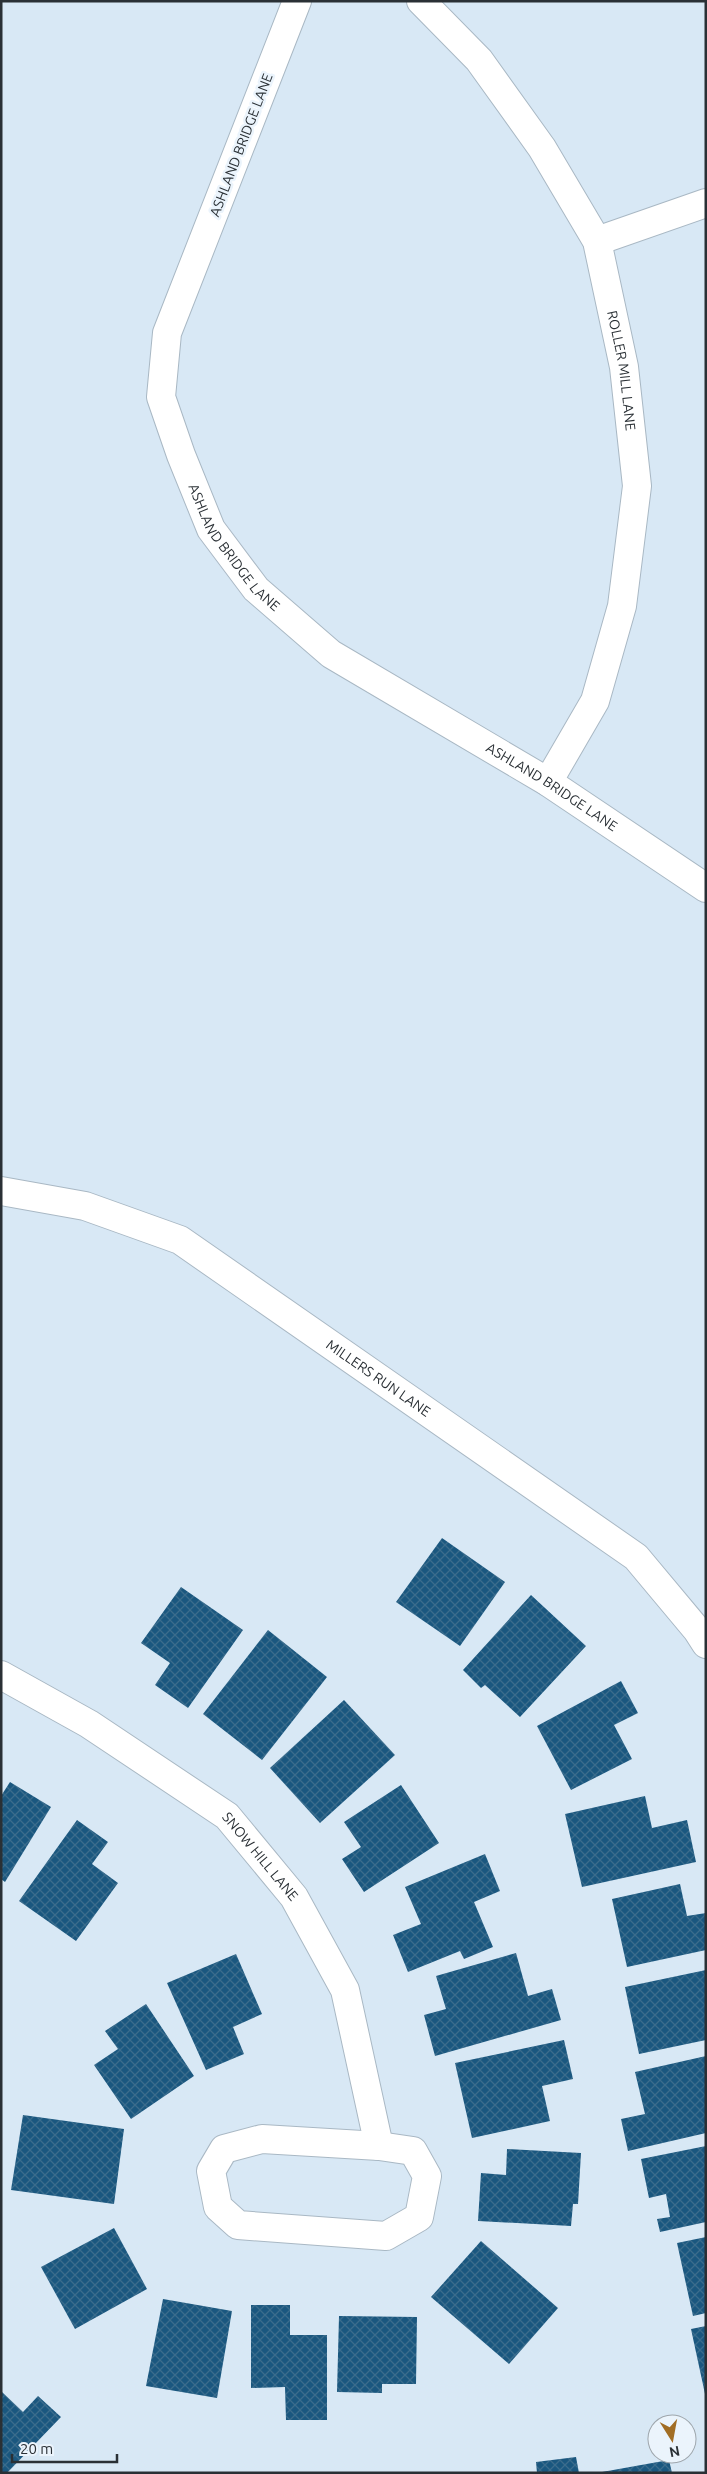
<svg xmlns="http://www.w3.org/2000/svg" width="707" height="2474" font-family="Ubuntu,sans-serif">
<defs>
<pattern id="building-cross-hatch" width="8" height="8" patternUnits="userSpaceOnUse" patternTransform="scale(1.25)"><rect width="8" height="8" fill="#1a577f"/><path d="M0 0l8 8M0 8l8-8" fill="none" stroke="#3b6c8c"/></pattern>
</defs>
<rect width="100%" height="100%" fill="#d8e8f5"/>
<g fill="url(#building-cross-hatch)">
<path d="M442,1538L505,1582L460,1646L396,1602Z"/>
<path d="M181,1587L243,1630L188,1708L155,1685L170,1663L141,1643Z"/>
<path d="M531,1595L586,1646L520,1717L485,1685L481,1688L463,1670Z"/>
<path d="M268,1630L327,1677L262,1760L203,1714Z"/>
<path d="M621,1681L638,1713L614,1725L632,1759L571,1790L537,1726Z"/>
<path d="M344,1700L395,1755L320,1823L270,1768Z"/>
<path d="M10,1782L51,1807L5,1882L1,1879V1796Z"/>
<path d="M401,1785L439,1843L364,1892L342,1859L361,1847L344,1822Z"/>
<path d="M645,1796L652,1828L687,1820L696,1862L582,1887L565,1814Z"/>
<path d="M77,1820L108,1842L92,1864L118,1883L76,1941L19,1901Z"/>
<path d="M485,1854L500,1891L474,1902L493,1947L464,1959L460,1951L408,1972L393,1935L421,1924L405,1887Z"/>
<path d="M680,1884L687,1916L706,1913V1950L627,1967L612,1899Z"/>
<path d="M516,1953L528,1996L552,1989L561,2020L435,2056L424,2015L446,2009L436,1976Z"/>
<path d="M236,1954L262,2014L233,2027L244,2054L206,2070L167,1983Z"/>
<path d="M706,1970V2040L639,2054L625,1987Z"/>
<path d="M146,2004L194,2076L131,2119L94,2065L118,2049L105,2031Z"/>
<path d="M564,2040L573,2079L542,2086L550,2121L472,2138L455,2063Z"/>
<path d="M706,2056V2133L628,2151L621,2119L645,2114L635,2072Z"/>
<path d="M23,2115L124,2129L114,2204L11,2190Z"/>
<path d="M706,2146V2222L660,2232L657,2219L670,2217L666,2194L649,2198L641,2159Z"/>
<path d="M507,2149L581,2153L578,2204H573L571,2226L478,2221L481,2173L506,2175Z"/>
<path d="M114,2228L147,2289L75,2329L41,2267Z"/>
<path d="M706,2237V2313L693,2316L677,2243Z"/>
<path d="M481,2241L558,2308L509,2364L431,2297Z"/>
<path d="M163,2299L232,2311L217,2398L146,2386Z"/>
<path d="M251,2305H290V2335H327V2420H286L285,2387L251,2388Z"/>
<path d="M339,2316L417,2317L416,2384H382V2393L337,2392Z"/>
<path d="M706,2326V2394H705L691,2329Z"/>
<path d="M1,2391L23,2412L38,2396L61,2417L7,2473H1Z"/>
<path d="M576,2457L579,2473H537L536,2462Z"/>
<path d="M669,2460L672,2473H602V2472Z"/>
</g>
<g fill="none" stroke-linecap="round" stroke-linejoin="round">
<g stroke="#a9b8c4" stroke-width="30">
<g id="minor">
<path id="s1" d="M297,1L167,333L161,397L181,455L211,529L256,589L331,654L548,782L706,888"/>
<path id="s2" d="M421,1L479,60L542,148L597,241L624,367L637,486L622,606L595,701L548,782"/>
<path d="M597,241L706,203"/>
<path id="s3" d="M1,1191L85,1206L180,1240L636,1557L697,1630L706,1644"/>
<path id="s4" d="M1,1675L89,1724L227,1816L294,1897L345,1990L379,2146"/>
<path d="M262,2139L379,2146L413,2151L427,2176L419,2217L386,2236L238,2225L218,2207L211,2171L224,2149Z"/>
</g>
</g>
<use href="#minor" stroke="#fff" stroke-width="28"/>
</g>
<g text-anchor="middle" stroke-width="5" stroke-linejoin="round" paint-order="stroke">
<g font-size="14" fill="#2a3035" stroke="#ebf4fc">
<text transform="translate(241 145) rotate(-69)" y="5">ASHLAND BRIDGE LANE</text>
<text dy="5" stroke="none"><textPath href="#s2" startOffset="431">ROLLER MILL LANE</textPath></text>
<text dy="5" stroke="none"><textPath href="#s1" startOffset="590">ASHLAND BRIDGE LANE</textPath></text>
<text dy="5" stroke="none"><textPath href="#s1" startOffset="994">ASHLAND BRIDGE LANE</textPath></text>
<text dy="5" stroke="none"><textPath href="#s3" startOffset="428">MILLERS RUN LANE</textPath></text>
<text dy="5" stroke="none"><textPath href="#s4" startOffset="319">SNOW HILL LANE</textPath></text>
</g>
</g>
<rect width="707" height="2474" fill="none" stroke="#2a3035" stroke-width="5"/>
<g transform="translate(672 2439) rotate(169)"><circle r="24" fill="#ebf4fc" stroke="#9ea6ac"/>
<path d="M0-4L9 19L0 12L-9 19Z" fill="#a16d24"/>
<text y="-8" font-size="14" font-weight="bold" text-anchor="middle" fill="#2a3035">N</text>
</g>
<path d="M12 2454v8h105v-8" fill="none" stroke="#2a3035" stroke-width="2.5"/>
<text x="20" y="2454" font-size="15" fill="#2a3035" stroke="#ebf4fc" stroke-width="4" paint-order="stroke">20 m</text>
</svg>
